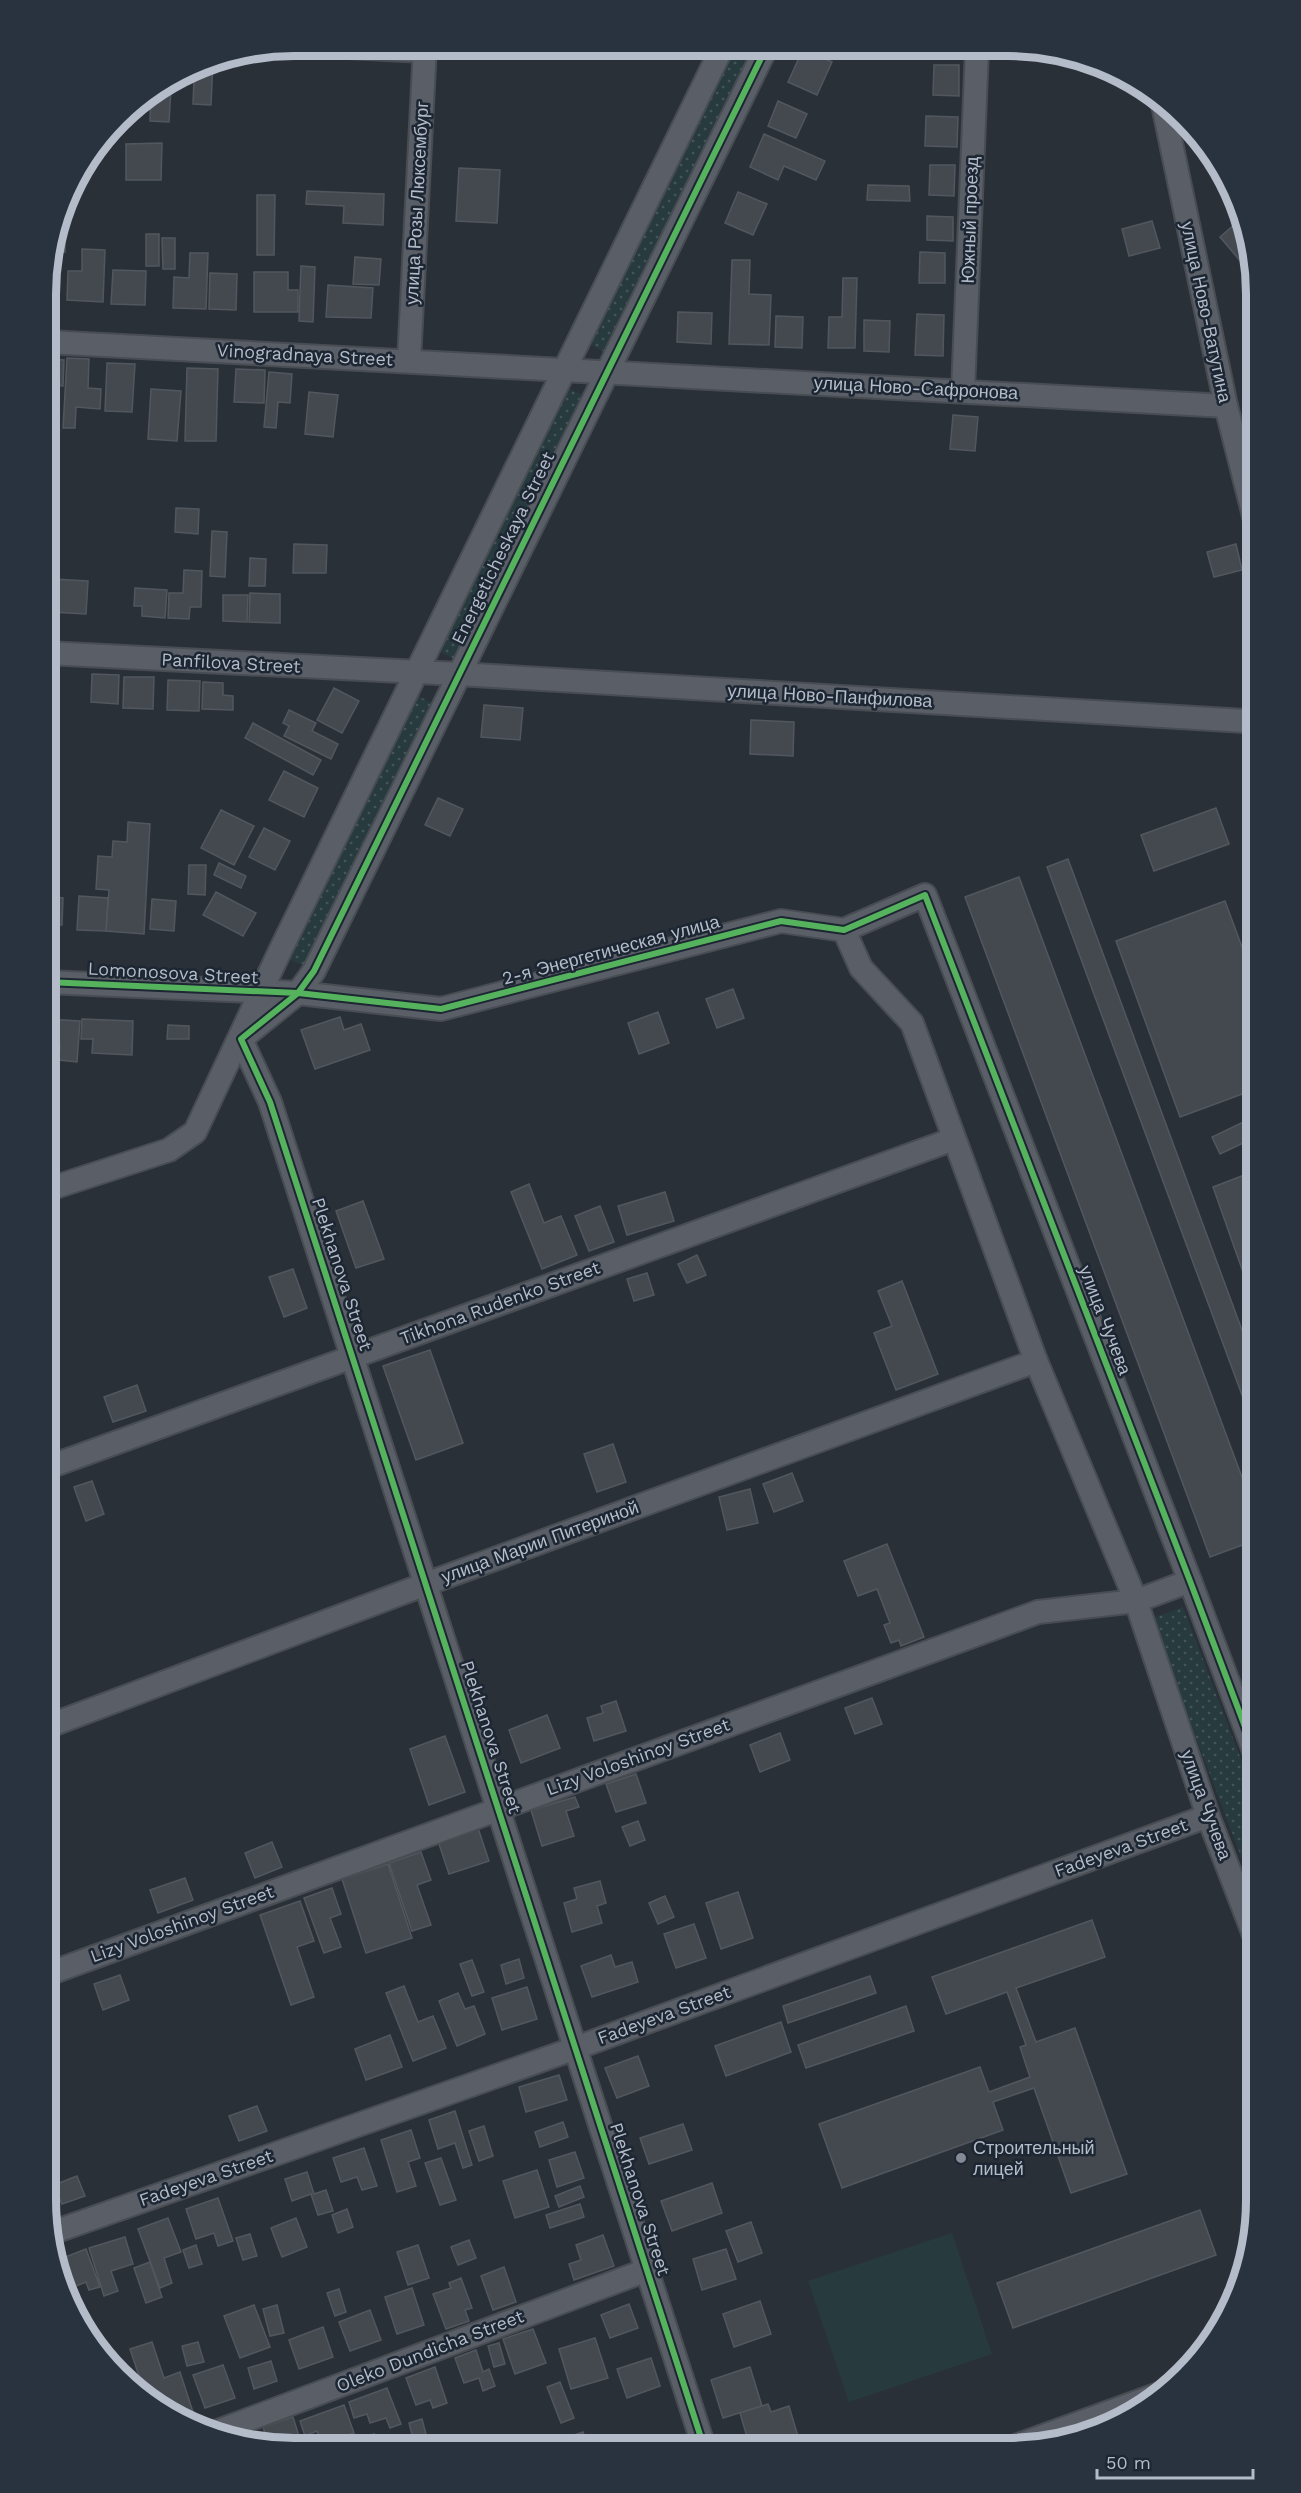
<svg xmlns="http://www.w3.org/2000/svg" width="1301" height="2493" font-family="'Work Sans',sans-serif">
<defs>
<pattern id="grass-dots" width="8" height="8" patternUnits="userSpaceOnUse" patternTransform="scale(1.5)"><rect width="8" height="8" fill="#273a3e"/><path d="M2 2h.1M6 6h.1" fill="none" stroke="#445559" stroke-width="1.8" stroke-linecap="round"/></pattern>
</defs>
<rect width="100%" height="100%" fill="#2a3038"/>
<g fill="url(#grass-dots)">
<path d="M733,48H753L605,352L589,344Z"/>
<path d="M567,388L583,395L454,659L439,651Z"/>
<path d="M416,695L432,703L304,966L288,959Z"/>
<path d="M1183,1607L1256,1799V1896L1151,1619Z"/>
</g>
<path fill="#273a3e" d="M952,2233L992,2354L849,2402L808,2281Z"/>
<g fill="#444950" stroke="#52575f" stroke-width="1.5">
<path d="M803,49L832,62L817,95L788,82Z"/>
<path d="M213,61L211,105L193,104L194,81H183V73L199,64Z"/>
<path d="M934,65H959V96L933,95Z"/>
<path d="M160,88H171L169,122L150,121L151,93Z"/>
<path d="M778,101L807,114L796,138L768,126Z"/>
<path d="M926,116L958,117L957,147L925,146Z"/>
<path d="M764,134L825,161L816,180L784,166L778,180L750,167Z"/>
<path d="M162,143L161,180H126V144Z"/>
<path d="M930,165H955L954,196L929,195Z"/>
<path d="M459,168L500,170L497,223L456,221Z"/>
<path d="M868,185L909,186L910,201L867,200Z"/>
<path d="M307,191L384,194L383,225L343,223L344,206L306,204Z"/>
<path d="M738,192L767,204L753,235L725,223Z"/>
<path d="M257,195H275L274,255H257Z"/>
<path d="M927,216L953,217V241L927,240Z"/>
<path d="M1243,217L1253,276L1220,237Z"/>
<path d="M1152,221L1160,248L1129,256L1122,229Z"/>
<path d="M56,232L65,233V252H54Z"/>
<rect x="146" y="234" width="13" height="32"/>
<path d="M162,238H175V269H163Z"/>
<path d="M82,249L105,250L103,302L67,300L68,271H82Z"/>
<path d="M920,252L945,253V283H919Z"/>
<path d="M190,253H208L206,309L173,308L174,277L189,278Z"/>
<path d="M355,257L381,259L379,285L353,284Z"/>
<path d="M732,260H750L749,294L771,295L769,345L729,344Z"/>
<path d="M47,264H50L49,300H47Z"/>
<path d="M301,266L315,267L313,322L299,321Z"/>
<path d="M113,270L146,271L145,305L111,304Z"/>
<path d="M254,272H288V290H298V312H254Z"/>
<path d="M210,273L237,274L236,310L209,309Z"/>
<path d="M843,278H857L855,348H828L829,317H842Z"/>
<path d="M328,285L373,288L371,318L326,317Z"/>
<path d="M678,312L712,313L711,344L677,342Z"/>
<path d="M917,314L944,315L943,356L915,355Z"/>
<path d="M776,316L803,317L802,348L775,347Z"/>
<path d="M864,320L890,321L889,352L864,351Z"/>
<path d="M67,358L89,359L88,388L101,389L100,409L76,407L75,428H63Z"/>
<path d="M47,359L64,360L63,386L47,385V394Z"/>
<path d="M107,363L135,364L132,412L105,411Z"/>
<path d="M187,368L218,369L216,441H185Z"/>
<path d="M236,369L265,370L264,403L234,402Z"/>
<path d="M269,372L292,374L290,403L278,402L276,428L264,427Z"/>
<path d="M151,389L181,391L177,441L148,439Z"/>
<path d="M309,392L338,395L333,437L305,434Z"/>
<path d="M953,415L978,417L975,451L950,449Z"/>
<path d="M176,508L199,509L198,534L175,532Z"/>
<path d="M212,531L227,532L225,577L210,576Z"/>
<path d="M294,544L327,545L326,573H293Z"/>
<path d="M1236,544L1242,570L1214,577L1207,552Z"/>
<path d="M47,555H52L48,611H47Z"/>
<path d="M250,558L266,559L265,586H249Z"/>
<path d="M184,570L202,571L201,607H190L189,619L168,618L169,593H183Z"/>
<path d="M53,579L88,581L86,614L51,612Z"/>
<path d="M135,588L167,590L165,618L142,616V606H134Z"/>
<path d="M250,593L280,594V623L249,622Z"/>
<path d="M223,595H248L247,622L223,621Z"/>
<path d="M92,674L119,675L118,704L91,702Z"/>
<path d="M124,677H154L153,709L123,708Z"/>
<path d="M168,680L200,681L199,711L167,710Z"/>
<path d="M203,682L223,683V695L233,696V710L202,709Z"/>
<path d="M334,688L359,701L342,733L317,720Z"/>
<path d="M484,705L523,708L520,740L481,737Z"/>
<path d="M289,710L316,723L312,731L338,744L331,759L284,736L289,726L283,723Z"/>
<path d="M751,720L794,722L793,756L750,754Z"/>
<path d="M253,723L321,760L313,775L245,738Z"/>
<path d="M284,771L318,788L304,817L269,800Z"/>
<path d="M438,798L463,809L450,836L425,825Z"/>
<path d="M1216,808L1229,844L1154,871L1141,835Z"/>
<path d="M221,810L254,826L234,865L201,848Z"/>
<path d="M128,822L150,824L144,934L106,931L109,890L96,889L98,856L112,857L113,841L127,842Z"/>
<path d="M264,828L290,841L275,870L249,857Z"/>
<path d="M46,857H57L55,897L63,898L62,925H46Z"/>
<path d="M1068,859L1256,1368V1433L1047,867Z"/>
<path d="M219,863L246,876L241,888L214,875Z"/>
<path d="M189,865H206L205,895L188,894Z"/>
<path d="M1019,877L1256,1515V1540L1210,1557L965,897Z"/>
<path d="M216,892L256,913L243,936L203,915Z"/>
<path d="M79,896L108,898L106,931L77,930Z"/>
<path d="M152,899L176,901L174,931L150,929Z"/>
<path d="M1225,901L1256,985V1089L1180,1117L1116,941Z"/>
<path d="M733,989L744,1018L717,1028L706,999Z"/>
<path d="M658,1012L669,1043L639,1054L628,1023Z"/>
<path d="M340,1017L344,1030L361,1024L370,1050L315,1069L301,1030Z"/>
<path d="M46,1019L80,1021L77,1062L59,1060L60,1044L46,1043Z"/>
<path d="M82,1019L133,1021L132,1055L92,1053L93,1039H81Z"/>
<path d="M168,1025L189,1026V1039H167Z"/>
<path d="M1256,1116V1137L1220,1154L1212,1137Z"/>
<path d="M1247,1174L1256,1199V1290L1250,1292L1213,1187Z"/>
<path d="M529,1184L544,1223L561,1216L577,1255L542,1269L511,1192Z"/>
<path d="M665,1192L674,1221L627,1235L618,1206Z"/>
<path d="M363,1201L384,1259L356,1268L336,1211Z"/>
<path d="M600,1206L614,1242L589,1251L575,1216Z"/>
<path d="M697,1255L706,1275L687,1283L678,1264Z"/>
<path d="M293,1269L307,1308L284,1317L269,1277Z"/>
<path d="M647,1273L654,1295L634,1301L627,1279Z"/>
<path d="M902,1281L938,1374L896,1390L874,1333L892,1326L878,1291Z"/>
<path d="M430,1350L463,1443L416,1460L383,1366Z"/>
<path d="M137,1385L146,1411L113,1422L104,1397Z"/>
<path d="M613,1444L626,1482L597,1492L584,1454Z"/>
<path d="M792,1473L803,1501L774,1512L763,1484Z"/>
<path d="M92,1481L104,1514L86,1521L74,1487Z"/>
<path d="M750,1489L758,1523L727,1530L719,1497Z"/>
<path d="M887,1544L924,1637L901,1646L899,1640L891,1643L884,1625L890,1623L877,1589L858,1596L844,1561Z"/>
<path d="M872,1698L882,1724L855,1734L845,1708Z"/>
<path d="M616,1701L626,1731L594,1741L587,1718L603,1713L601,1706Z"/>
<path d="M547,1715L560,1748L521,1763L509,1730Z"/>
<path d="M780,1733L790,1760L760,1772L750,1745Z"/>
<path d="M445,1736L465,1792L429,1805L410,1749Z"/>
<path d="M636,1774L646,1803L616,1812L606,1784Z"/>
<path d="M575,1797L579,1807L566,1811L574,1836L542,1846L531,1810Z"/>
<path d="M638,1821L645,1840L630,1846L622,1827Z"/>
<path d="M478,1828L489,1861L449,1874L438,1841Z"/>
<path d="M272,1842L282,1867L255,1878L245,1853Z"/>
<path d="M421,1852L431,1880L417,1885L431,1925L412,1931L389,1863Z"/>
<path d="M388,1864L412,1938L366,1953L342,1879Z"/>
<path d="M185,1878L193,1900L158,1913L150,1890Z"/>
<path d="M600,1881L606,1903L597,1906L602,1923L572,1932L564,1903L577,1899L574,1888Z"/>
<path d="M332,1888L341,1914L330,1918L341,1947L324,1953L304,1898Z"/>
<path d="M738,1892L753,1938L721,1949L706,1903Z"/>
<path d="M665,1896L674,1917L658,1924L649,1903Z"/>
<path d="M300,1901L314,1941L297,1947L314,1997L291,2005L260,1915Z"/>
<path d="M1092,1920L1105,1957L1016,1988L1036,2042L1075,2028L1127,2174L1071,2193L1034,2088L993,2102L1003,2130L842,2188L819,2124L980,2067L989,2092L1030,2077L1020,2047L1026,2045L1007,1992L946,2014L932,1977Z"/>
<path d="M694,1924L706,1958L676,1968L664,1934Z"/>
<path d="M611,1955L615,1967L632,1962L638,1982L592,1997L581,1966Z"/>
<path d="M519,1959L524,1978L506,1984L501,1965Z"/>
<path d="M472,1960L484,1992L472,1996L460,1964Z"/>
<path d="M120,1975L129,2000L103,2010L94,1984Z"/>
<path d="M870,1976L876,1993L788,2023L783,2006Z"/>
<path d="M404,1986L418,2022L433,2016L446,2048L413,2061L386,1993Z"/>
<path d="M527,1987L537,2019L502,2030L492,1998Z"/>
<path d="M458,1993L465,2009L474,2006L485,2034L457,2046L439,2001Z"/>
<path d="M906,2006L914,2031L806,2068L798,2045Z"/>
<path d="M781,2022L791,2052L726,2076L715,2046Z"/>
<path d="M390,2035L402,2067L366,2080L355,2049Z"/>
<path d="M638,2056L649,2086L617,2098L605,2068Z"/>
<path d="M559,2075L567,2100L526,2112L519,2087Z"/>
<path d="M257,2106L267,2131L239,2141L229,2116Z"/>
<path d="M455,2111L472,2165L463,2168L455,2143L438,2149L429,2120Z"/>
<path d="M563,2122L568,2137L540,2147L535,2132Z"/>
<path d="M683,2124L692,2150L649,2164L640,2138Z"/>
<path d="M484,2126L493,2156L479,2161L469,2131Z"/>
<path d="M411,2130L420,2158L408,2162L416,2186L397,2192L381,2140Z"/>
<path d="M364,2148L377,2186L362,2190L357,2177L341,2182L333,2158Z"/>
<path d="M575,2152L584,2178L557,2187L549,2160Z"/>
<path d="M441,2158L456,2200L440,2205L425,2163Z"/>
<path d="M537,2170L549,2207L515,2218L503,2181Z"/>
<path d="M307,2172L314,2194L326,2190L333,2211L318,2215L311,2194L292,2201L285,2179Z"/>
<path d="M77,2176L85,2196L62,2204L54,2185Z"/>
<path d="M712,2183L722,2213L672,2231L661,2201Z"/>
<path d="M580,2186L584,2197L559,2207L555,2196Z"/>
<path d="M218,2198L233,2241L218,2246L214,2233L196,2239L186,2209Z"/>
<path d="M580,2204L584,2217L550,2228L546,2215Z"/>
<path d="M347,2209L353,2227L338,2233L332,2215Z"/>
<path d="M1200,2210L1216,2255L1013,2328L997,2283Z"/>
<path d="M168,2218L181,2252L164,2258L172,2283L160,2288L138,2229Z"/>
<path d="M296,2218L307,2247L282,2257L271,2228Z"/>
<path d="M751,2222L762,2253L738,2262L726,2231Z"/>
<path d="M250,2234L257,2256L243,2260L236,2238Z"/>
<path d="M603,2235L614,2266L574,2280L569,2264L581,2260L576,2245Z"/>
<path d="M125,2237L133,2264L111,2271L118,2291L104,2296L89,2248Z"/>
<path d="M469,2240L476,2258L458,2265L451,2247Z"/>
<path d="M196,2245L202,2264L189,2268L183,2250Z"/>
<path d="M418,2245L429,2278L408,2285L397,2252Z"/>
<path d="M86,2249L100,2287L89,2290L86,2282L64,2291L58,2279L55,2261Z"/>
<path d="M726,2249L736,2279L702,2290L693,2259Z"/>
<path d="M150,2262L162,2297L146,2303L134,2268Z"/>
<path d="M504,2267L516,2302L493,2310L481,2276Z"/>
<path d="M461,2278L472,2308L465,2310L469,2321L446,2329L433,2294L451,2288L449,2283Z"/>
<path d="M412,2288L424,2325L397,2334L385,2297Z"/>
<path d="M339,2289L346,2312L335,2316L327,2293Z"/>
<path d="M71,2295L82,2325L81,2326L67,2296Z"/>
<path d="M760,2301L771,2334L734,2347L723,2314Z"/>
<path d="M629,2304L638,2328L610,2338L601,2315Z"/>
<path d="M254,2305L270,2347L240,2358L224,2316Z"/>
<path d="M277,2305L284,2333L270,2336L263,2309Z"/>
<path d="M370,2310L381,2340L350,2351L339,2322Z"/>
<path d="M323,2327L333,2357L299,2369L289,2340Z"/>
<path d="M533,2329L546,2363L515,2374L503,2339Z"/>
<path d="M595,2338L608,2378L571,2389L559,2349Z"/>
<path d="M152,2342L164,2378L180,2372L193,2412L179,2417L146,2397L130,2349Z"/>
<path d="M198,2342L204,2362L187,2366L182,2346Z"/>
<path d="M499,2343L505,2364L494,2367L488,2346Z"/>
<path d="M476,2350L483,2372L489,2369L495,2386L483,2391L479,2378L464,2383L455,2358Z"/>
<path d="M651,2358L660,2386L627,2398L617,2369Z"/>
<path d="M271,2361L277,2381L254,2389L248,2368Z"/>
<path d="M223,2365L235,2398L205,2408L193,2375Z"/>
<path d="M435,2367L447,2403L433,2408L430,2400L416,2405L406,2378Z"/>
<path d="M750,2367L762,2406L723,2418L711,2380Z"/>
<path d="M560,2382L574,2418L561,2423L547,2387Z"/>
<path d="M387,2388L401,2424L390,2428L386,2418L370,2423L367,2414L354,2418L349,2402Z"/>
<path d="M768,2404L771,2412L789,2406L799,2440L776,2447H750L740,2413Z"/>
<path d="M344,2405L354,2433L322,2444L317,2431L305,2436L300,2421Z"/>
<path d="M293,2417L302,2446H269L263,2427Z"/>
<path d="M422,2419L428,2442L415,2446L409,2423Z"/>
<path d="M583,2432L588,2447H556L554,2442Z"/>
<path d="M374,2434L378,2446H357L355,2440Z"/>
<path d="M534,2441L536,2447H516Z"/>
</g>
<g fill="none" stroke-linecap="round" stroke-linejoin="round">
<g stroke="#484c53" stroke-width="26">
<g id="minor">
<path d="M310,45L425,51"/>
<path d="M1116,70L1120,72"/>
<path d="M1162,100L1226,406L1256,524"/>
<path d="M47,342L1226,406"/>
<path d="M409,361L425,46"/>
<path d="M963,391L977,49"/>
<path d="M47,653L458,674L1245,721L1256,716"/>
<path d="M844,930L861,968L912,1023L1036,1361L1136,1601L1208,1816L1256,1940"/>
<path d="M46,982L298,993L441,1009L781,921L844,930L925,895L1190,1581L1256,1756"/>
<path d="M46,1190L169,1150L195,1132L280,951L722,48"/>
<path d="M46,1468L954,1139"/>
<path d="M46,1727L426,1584L1036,1361"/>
<path d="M45,1975L1038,1612L1136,1601L1190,1581"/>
<path d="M51,2233L576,2048L1208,1816"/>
<path d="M213,2433L647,2270"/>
<path d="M704,2447L270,1102L241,1039L298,993L314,971L766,48"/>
<path d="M1013,2447L1159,2394"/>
</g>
</g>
<use href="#minor" stroke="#5a5e66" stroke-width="22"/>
<g stroke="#1d2633" stroke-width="10">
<g id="cycleway">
<path d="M46,982L298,993L441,1009L781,921L844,930L925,895L1190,1581L1256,1756"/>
<path d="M704,2447L270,1102L241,1039L298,993L314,971L766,48"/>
</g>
</g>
<use href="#cycleway" stroke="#56b35d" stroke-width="6"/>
</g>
<circle fill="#848b96" stroke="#1d2633" stroke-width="2" cx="961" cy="2158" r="6"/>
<g text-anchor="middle" stroke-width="5" stroke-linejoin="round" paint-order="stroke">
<g font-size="18" fill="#b4bcc9" stroke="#1d2633">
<text transform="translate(417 203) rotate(-87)" y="6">улица Розы Люксембург</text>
<text transform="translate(970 220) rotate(-88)" y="6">Южный проезд</text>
<text transform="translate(1206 312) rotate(78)" y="6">улица Ново-Ватутина</text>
<text transform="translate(305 355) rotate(3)" y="6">Vinogradnaya Street</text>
<text transform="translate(916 388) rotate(3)" y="6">улица Ново-Сафронова</text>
<text transform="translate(503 548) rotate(-64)" y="6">Energeticheskaya Street</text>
<text transform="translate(231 663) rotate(3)" y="6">Panfilova Street</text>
<text transform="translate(830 696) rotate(3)" y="6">улица Ново-Панфилова</text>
<text transform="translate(611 950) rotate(-15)" y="6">2-я Энергетическая улица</text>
<text transform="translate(173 973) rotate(3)" y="6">Lomonosova Street</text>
<text transform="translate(342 1274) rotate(72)" y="6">Plekhanova Street</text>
<text transform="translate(500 1303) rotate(-20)" y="6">Tikhona Rudenko Street</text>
<text transform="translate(1105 1320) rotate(69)" y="6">улица Чучева</text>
<text transform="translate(540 1542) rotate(-20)" y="6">улица Марии Питериной</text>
<text transform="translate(491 1737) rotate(72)" y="6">Plekhanova Street</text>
<text transform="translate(638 1757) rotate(-20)" y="6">Lizy Voloshinoy Street</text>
<text transform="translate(1206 1805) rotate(70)" y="6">улица Чучева</text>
<text transform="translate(1121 1848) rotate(-20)" y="6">Fadeyeva Street</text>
<text transform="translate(182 1924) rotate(-20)" y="6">Lizy Voloshinoy Street</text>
<text transform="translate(664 2015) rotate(-20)" y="6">Fadeyeva Street</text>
<text transform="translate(206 2178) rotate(-19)" y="6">Fadeyeva Street</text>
<text transform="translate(640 2199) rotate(72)" y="6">Plekhanova Street</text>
<text transform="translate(430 2351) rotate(-21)" y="6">Oleko Dundicha Street</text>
</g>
<g font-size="18" fill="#b4bcc9" stroke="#1d2633" text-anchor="start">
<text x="973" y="2154">Строительный<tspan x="973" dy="21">лицей</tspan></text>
</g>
</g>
<path d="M0 0H1301V2493H0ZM294 56H1008A238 238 0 0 1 1246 294V2200A238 238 0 0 1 1008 2438H294A238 238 0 0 1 56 2200V294A238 238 0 0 1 294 56Z" fill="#29323f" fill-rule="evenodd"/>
<path fill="none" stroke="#b4bcc9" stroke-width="8" d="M294 56H1008A238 238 0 0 1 1246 294V2200A238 238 0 0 1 1008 2438H294A238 238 0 0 1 56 2200V294A238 238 0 0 1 294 56Z"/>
<path d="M1097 2469v9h156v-9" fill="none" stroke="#b4bcc9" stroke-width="3"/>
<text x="1106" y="2469" font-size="18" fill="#b4bcc9" stroke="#1d2633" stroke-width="4.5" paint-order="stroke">50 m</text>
</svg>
